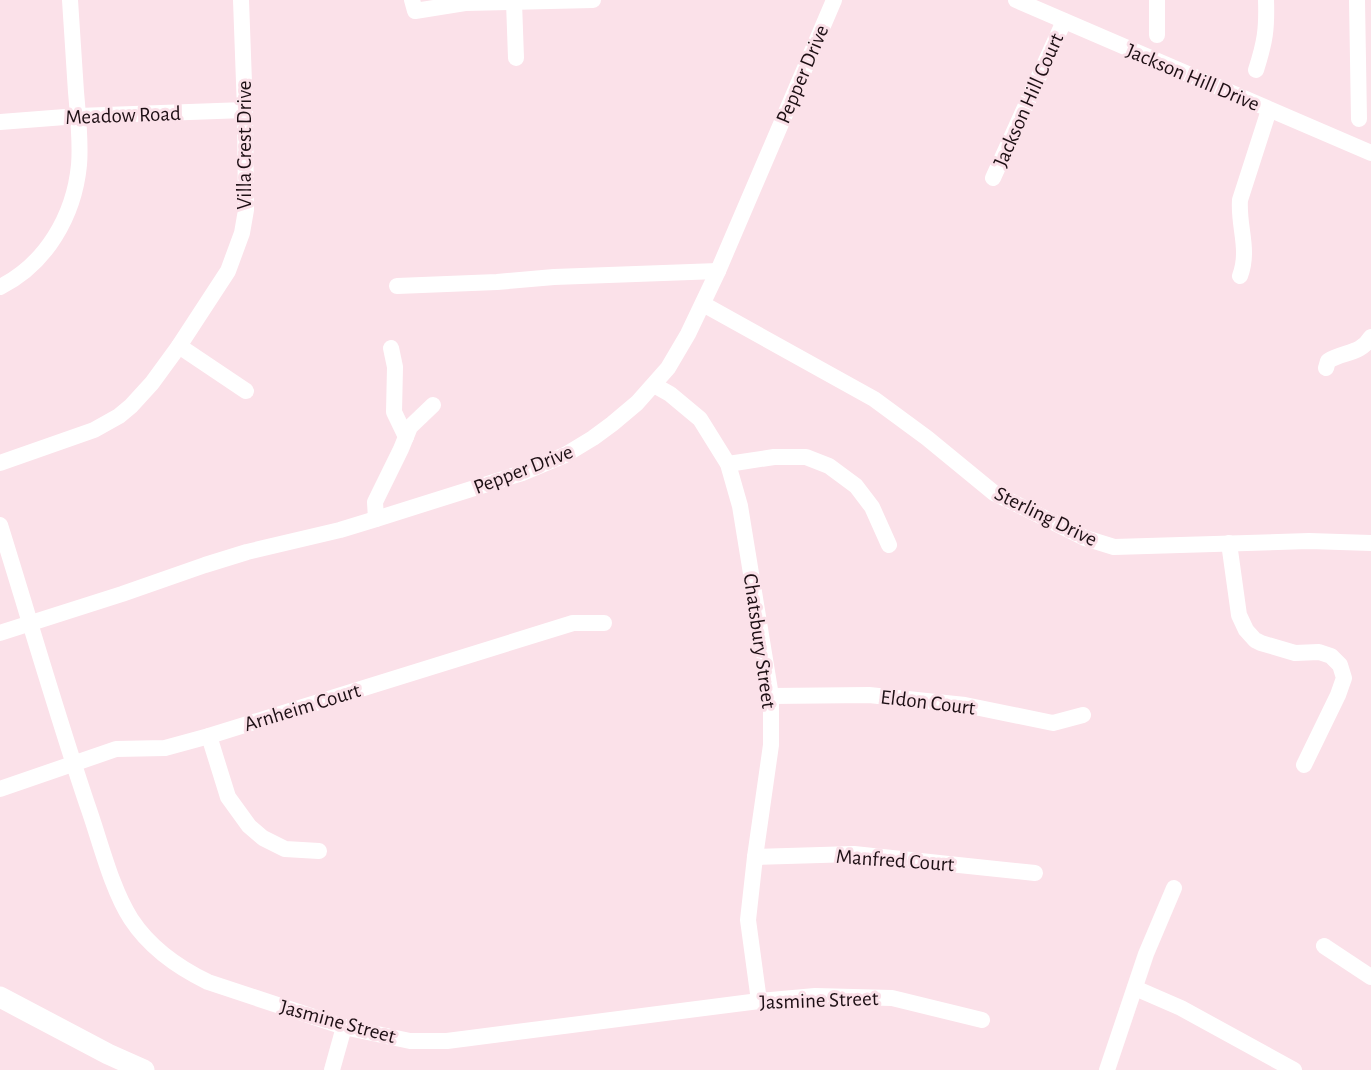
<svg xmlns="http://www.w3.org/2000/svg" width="1371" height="1070" font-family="'Alegreya Sans',sans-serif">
<rect width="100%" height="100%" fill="#fbe1e9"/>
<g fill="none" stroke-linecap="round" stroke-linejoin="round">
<g stroke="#fff" stroke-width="16">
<path d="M412,0L415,11L465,3L593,0"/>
<path d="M1016,0L1371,153"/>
<path d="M1157,0V35"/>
<path d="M1357,0L1359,119"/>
<path d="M514,2L516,58"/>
<path d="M1256,70C1265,42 1267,29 1266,0"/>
<path d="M0,122L78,116L245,110"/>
<path d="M993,178L1064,21"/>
<path d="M1240,276C1250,249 1238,227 1240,200L1269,110"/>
<path d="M397,286L497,282L554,277L718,271"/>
<path d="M0,287C46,264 74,216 79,165C81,143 78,115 76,92C74,61 72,31 70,0"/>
<path d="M703,304L874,399L927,438L994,493L1085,538L1114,547L1309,541L1371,543"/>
<path d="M179,346L246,391"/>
<path d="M391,348L395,367L394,412L406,437"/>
<path d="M1326,368L1328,361C1344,351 1360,355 1371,337"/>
<path d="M654,385L670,394L700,419L728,464L740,506L771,696V745L755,857L748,920L759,1001"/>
<path d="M0,463L94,430L119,416L131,406L152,383L179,346L228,271L242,233L246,210L245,110L241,0"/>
<path d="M728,464L774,457H806L829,466L856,486L872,507L889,545"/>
<path d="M376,519L375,502L401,449L410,427L433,405"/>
<path d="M0,525C29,618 56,712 87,804C100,840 111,888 131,919C150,948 177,967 208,982L344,1027L410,1041H447L759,1001L815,996L892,998L982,1020"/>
<path d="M1229,543L1239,615L1246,630L1255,640L1261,643L1295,653L1319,652L1331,656L1340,665L1344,678L1338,695L1304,765"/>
<path d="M0,633L122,594L205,565L247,552L340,530L376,519L522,473L565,455L593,438L612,424L637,403L668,368L688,334L718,271L834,0"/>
<path d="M771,696L869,695L965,705L1053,723L1083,715"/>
<path d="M209,736L228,797L249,826L263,838L285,849L319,851"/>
<path d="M0,789L116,749L165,748L209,736L573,623H604"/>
<path d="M755,857L854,854L1035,873"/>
<path d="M1324,946L1371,977"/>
<path d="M1135,988L1181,1008L1294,1070"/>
<path d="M332,1070L344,1027"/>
<path d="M1107,1070L1146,954L1174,888"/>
</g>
<path stroke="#fff" stroke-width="21" d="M0,997L108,1054L144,1070"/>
</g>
<g text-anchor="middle" stroke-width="6" stroke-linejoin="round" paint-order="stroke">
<g font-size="21" fill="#1d0f14" stroke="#fbe1e9">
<text transform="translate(802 74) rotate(-67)" y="7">Pepper Drive</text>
<text transform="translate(1193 77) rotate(23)" y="7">Jackson Hill Drive</text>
<text transform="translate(1028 100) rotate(-66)" y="7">Jackson Hill Court</text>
<text transform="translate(123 115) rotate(-2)" y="7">Meadow Road</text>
<text transform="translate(244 145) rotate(-90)" y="7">Villa Crest Drive</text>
<text transform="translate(523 469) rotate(-21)" y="7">Pepper Drive</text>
<text transform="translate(1046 516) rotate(26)" y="7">Sterling Drive</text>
<text transform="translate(760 641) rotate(82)" y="7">Chatsbury Street</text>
<text transform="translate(928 702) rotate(7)" y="7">Eldon Court</text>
<text transform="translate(302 707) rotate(-17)" y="7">Arnheim Court</text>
<text transform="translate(895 860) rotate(4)" y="7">Manfred Court</text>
<text transform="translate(819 1000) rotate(-2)" y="7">Jasmine Street</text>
<text transform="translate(338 1021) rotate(15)" y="7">Jasmine Street</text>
</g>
</g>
</svg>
